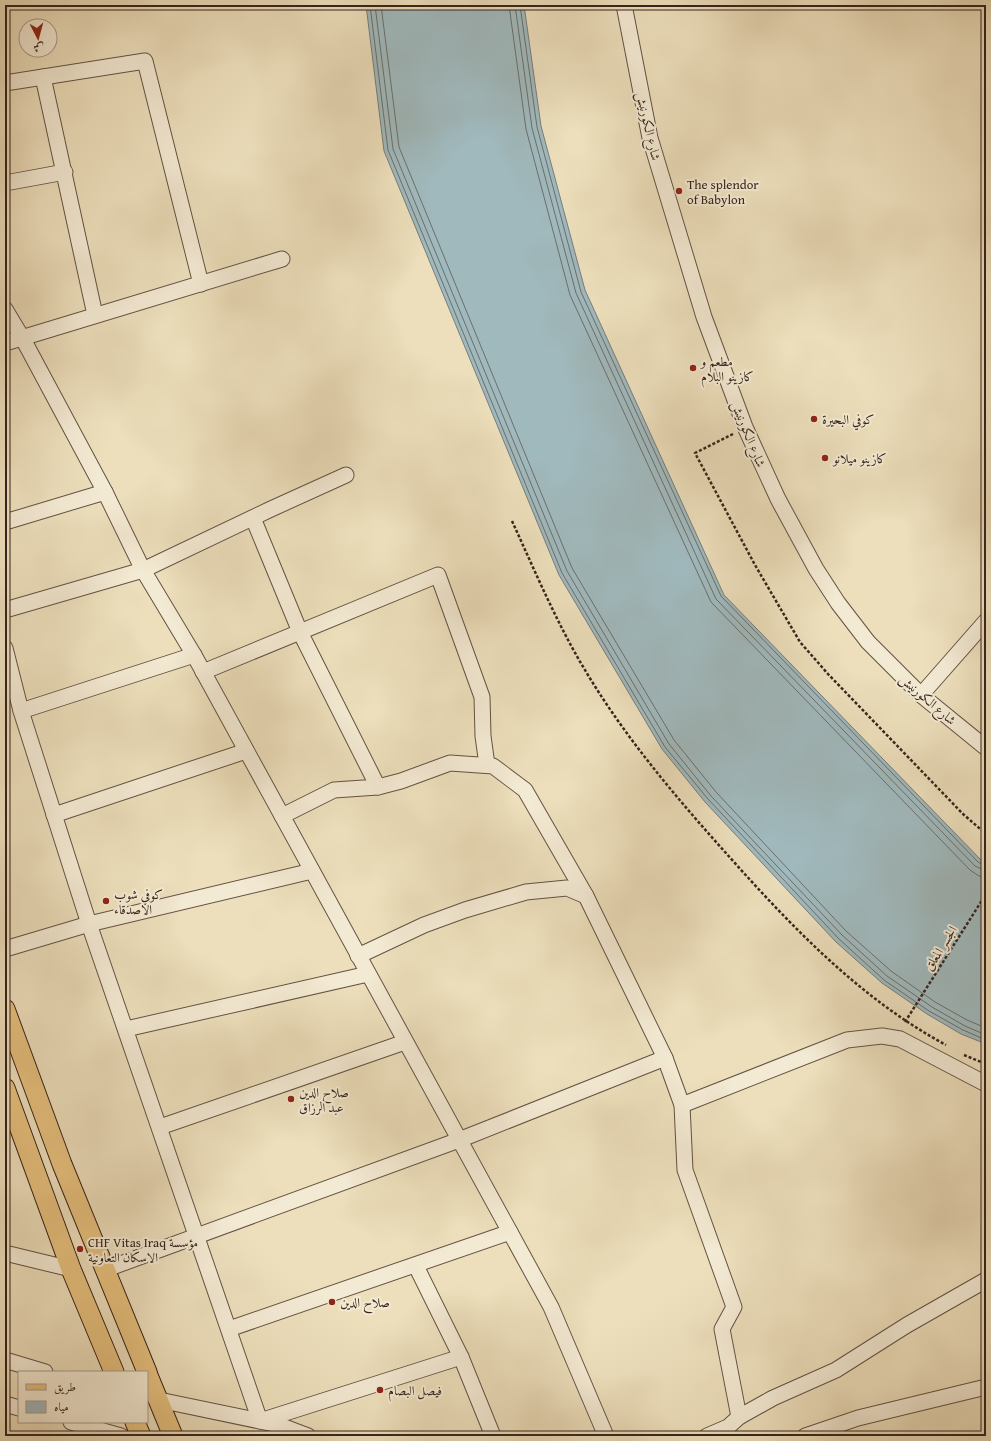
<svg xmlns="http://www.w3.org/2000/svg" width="991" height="1441" font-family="'Gentium Book Plus',Amiri,serif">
<rect width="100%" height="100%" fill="#eddfbc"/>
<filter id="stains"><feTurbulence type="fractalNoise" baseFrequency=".005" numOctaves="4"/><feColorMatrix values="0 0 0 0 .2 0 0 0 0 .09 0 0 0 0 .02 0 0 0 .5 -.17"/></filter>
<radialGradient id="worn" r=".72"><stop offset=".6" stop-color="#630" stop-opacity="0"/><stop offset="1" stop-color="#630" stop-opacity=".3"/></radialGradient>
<path fill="#a0b9bd" stroke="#767d7c" d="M366,5H524L541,126L585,290L724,595L981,860L986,862V1044L961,1034L927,1014L882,983L836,942L705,802L662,749L559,575L384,151Z"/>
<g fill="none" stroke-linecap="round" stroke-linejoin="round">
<g stroke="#6b6e6c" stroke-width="1">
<path d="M370,5L388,150L562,573L665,747L708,799L839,939L884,980L929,1011L963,1030L986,1040"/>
<path d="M375,5L393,149L567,571L669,744L711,796L842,935L887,976L932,1007L965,1026L986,1035"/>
<path d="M381,5L399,147L572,568L674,740L716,792L846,931L891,971L935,1002L967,1020L986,1028"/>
<path d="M509,5L526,129L570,295L711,602L970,870L979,876L986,877"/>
<path d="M515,5L532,128L576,293L716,599L975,866L986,871"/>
<path d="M520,5L537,127L581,292L721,596L978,862L986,866"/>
</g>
<g stroke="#645243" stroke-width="17">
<g id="minor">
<path d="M624,5L650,138L704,317L745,427L778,499L816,569L838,603L868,642L921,695L986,748"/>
<path d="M43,77L95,315"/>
<path d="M5,83L145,61L201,284"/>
<path d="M5,183L65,172"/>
<path d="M5,309L23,339L105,492L143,570L194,655L551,1307L606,1436"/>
<path d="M5,343L282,259"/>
<path d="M253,518L300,632L378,787L334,790L282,816"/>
<path d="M5,522L105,492"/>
<path d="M5,610L143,570L271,509L346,475"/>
<path d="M5,648L21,711L89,924L260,1421L461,1357"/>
<path d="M203,672L438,575L482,697L483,736L487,765"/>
<path d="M921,695L986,621"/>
<path d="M21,711L194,655"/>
<path d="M378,787L401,781L450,763L493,766L525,790L586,896L665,1058L682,1105L685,1170L734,1307L722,1329L739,1417"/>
<path d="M54,815L246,751"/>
<path d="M5,949L89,924L312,871"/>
<path d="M358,956L424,925L465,910L526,892L567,888L586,896"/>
<path d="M126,1029L368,974"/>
<path d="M682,1105L847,1040L882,1036L900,1039L986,1084"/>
<path d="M160,1127L405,1042"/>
<path d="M5,1253L71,1269"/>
<path d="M416,1266L461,1357L493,1436"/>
<path d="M104,1270L459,1140L665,1058"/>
<path d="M229,1329L510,1232"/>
<path d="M5,1360L45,1372"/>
<path d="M159,1400L279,1425L308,1436"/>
<path d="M5,1404L19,1408"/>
<path d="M71,1422L121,1436"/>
<path d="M707,1436L728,1427L739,1417L773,1398L836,1370L907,1325L986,1280"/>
<path d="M805,1436L858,1418L986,1387"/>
</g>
</g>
<g stroke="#36231b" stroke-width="21">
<g id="major">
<path d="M5,1009L62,1164L147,1372"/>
<path d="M5,1088L71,1269L114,1372"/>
<path d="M147,1373L173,1436"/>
<path d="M135,1422L141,1436"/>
</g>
</g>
<g stroke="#36231b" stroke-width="2.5" stroke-dasharray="3 2" stroke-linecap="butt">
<path d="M733,434L695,453L755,565L800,642L828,674L963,814L986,834"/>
<path d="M512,521C534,569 555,619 582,665C621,732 673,794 725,852C790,925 859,998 946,1045"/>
<path d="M905,1022L986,894"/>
<path d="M964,1055L986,1064"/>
</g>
<use href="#minor" stroke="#f3ead3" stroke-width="15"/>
<use href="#major" stroke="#e6c07e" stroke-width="19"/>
</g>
<g fill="#8f2418" stroke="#f3ead3" stroke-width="1.5">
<circle cx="679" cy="191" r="4"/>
<circle cx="693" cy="368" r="4"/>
<circle cx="814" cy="419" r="4"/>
<circle cx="825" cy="458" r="4"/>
<circle cx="106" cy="901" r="4"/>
<circle cx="291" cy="1099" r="4"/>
<circle cx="80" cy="1249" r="4"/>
<circle cx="332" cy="1302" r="4"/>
<circle cx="380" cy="1390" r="4"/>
</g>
<g text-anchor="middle" stroke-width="4" stroke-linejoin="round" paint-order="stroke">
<g font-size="13" fill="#36231b" stroke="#f3ead3">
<text transform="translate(649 126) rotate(77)" y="5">شارع الكورنيش</text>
<text transform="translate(749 434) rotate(68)" y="5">شارع الكورنيش</text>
<text transform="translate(928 699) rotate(41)" y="5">شارع الكورنيش</text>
<text transform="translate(940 948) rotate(-58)" y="5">الجسر المعلق</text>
</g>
<g font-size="13" fill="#36231b" stroke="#f3ead3" text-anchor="start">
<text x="687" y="189">The splendor<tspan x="687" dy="15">of Babylon</tspan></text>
<text x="701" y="366">مطعم و<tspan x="701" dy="15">كازينو البلام</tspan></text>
<text x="822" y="424">كوفي البحيرة</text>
<text x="833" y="463">كازينو ميلانو</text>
<text x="114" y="899">كوفي شوب<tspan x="114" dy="15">الاصدقاء</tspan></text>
<text x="299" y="1097">صلاح الدين<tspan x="299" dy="15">عبد الرزاق</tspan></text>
<text x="88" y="1247">CHF Vitas Iraq مؤسسة<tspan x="88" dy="15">الاسكان التعاونية</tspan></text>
<text x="340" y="1307">صلاح الدين</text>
<text x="388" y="1395">فيصل البصام</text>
</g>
</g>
<rect width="991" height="1441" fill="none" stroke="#eddfbc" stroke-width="20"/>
<rect x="6" y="6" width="979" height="1429" fill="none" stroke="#36231b" stroke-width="2"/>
<rect x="10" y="10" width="971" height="1421" fill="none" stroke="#36231b"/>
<rect x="18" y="1371" width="130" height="52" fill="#f3ead3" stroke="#a79a89"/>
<rect x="26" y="1384" width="20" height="6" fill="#e6c07e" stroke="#a79a89"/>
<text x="54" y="1391" font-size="12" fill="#36231b">طريق</text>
<rect x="26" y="1401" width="20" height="12" fill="#a0b9bd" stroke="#a79a89"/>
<text x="54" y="1411" font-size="12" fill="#36231b">مياه</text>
<g transform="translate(38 38) rotate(174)"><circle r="19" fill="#f3ead3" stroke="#a79a89"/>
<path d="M0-3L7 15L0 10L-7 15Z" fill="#8f2418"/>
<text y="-6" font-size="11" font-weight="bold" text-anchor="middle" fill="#36231b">ش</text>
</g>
<rect width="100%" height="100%" filter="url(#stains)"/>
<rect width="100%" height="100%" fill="url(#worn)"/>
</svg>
